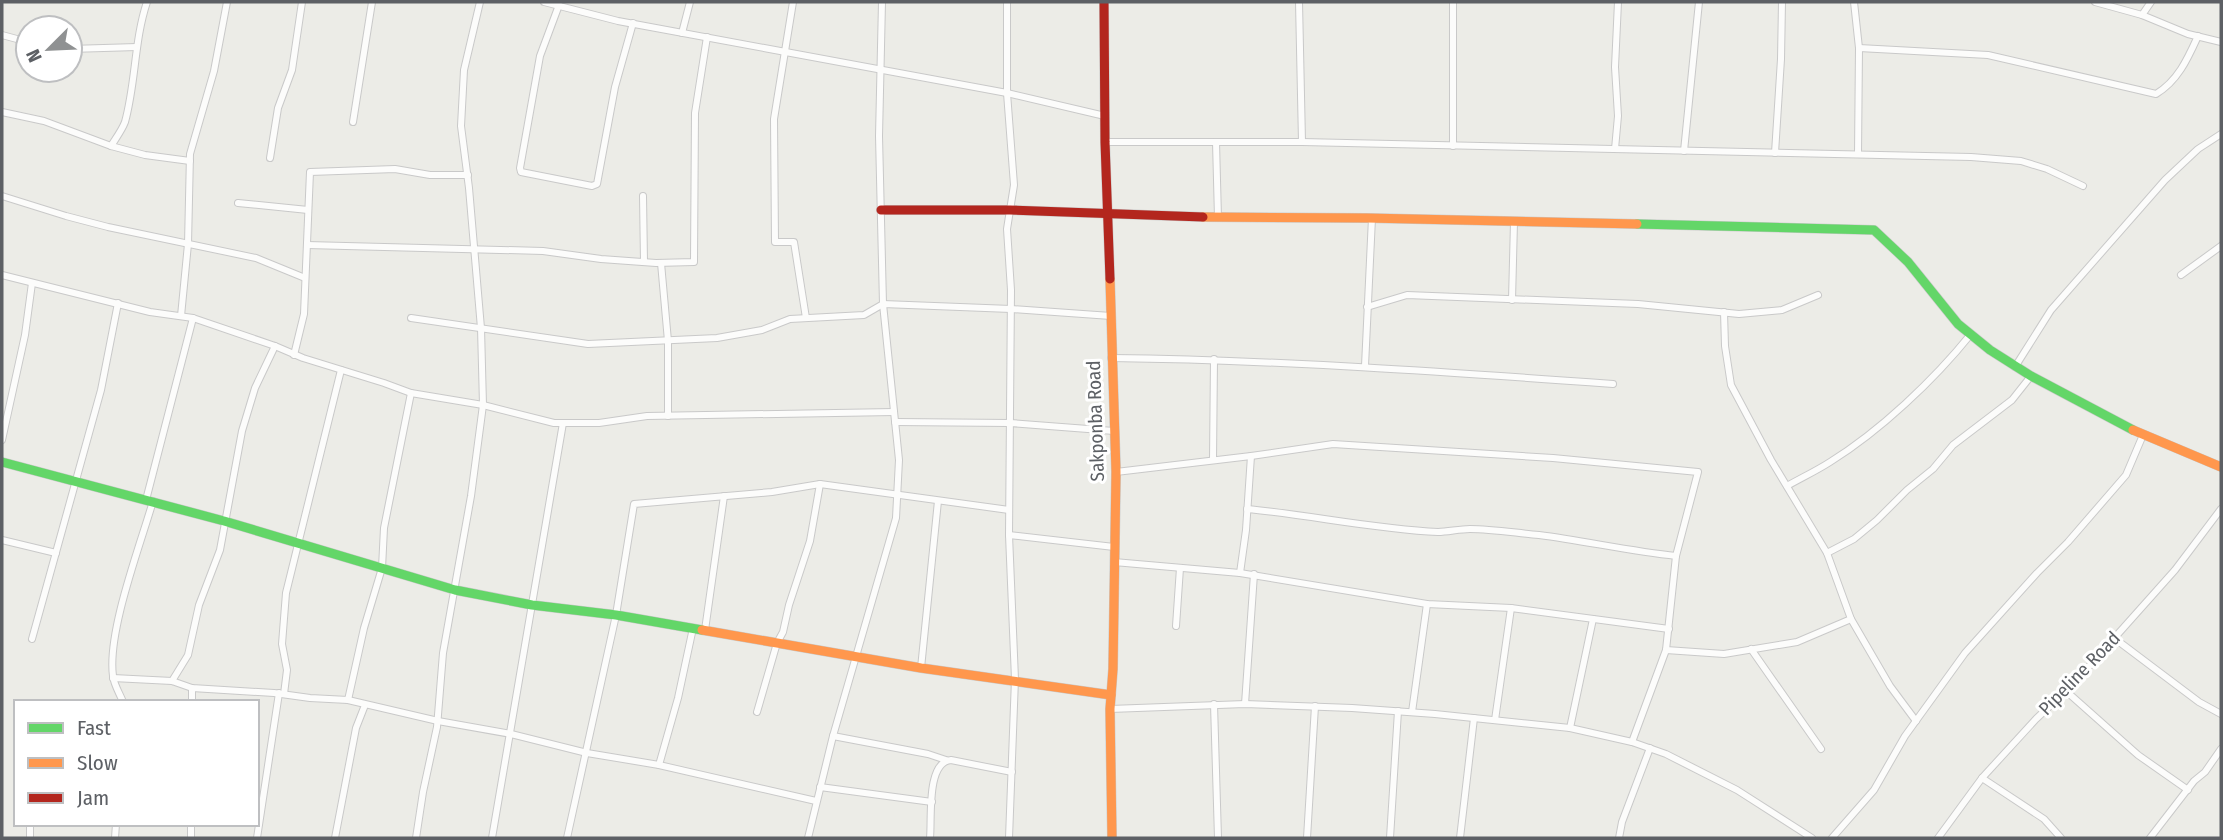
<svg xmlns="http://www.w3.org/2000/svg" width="2223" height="840" font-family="'Fira Sans Condensed',sans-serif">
<rect width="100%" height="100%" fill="#ecece7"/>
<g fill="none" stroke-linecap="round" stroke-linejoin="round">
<g stroke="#c9c9c9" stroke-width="8">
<g id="street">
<path d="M544,2L618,21L1007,93L1105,116"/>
<path d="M793,2L774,119L775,242H794L806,318"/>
<path d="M1007,2V93L1014,185L1007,229L1011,290L1009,535L1015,679L1009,838"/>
<path d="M1299,2L1302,142"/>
<path d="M1854,2L1859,48L1858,154"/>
<path d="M2095,2L2142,15L2188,34L2221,42"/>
<path d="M559,5L540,56L520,168L521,172L592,186L597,184L615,87L633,23"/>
<path d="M2142,15L2151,2"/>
<path d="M682,33L690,2"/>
<path d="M2,35L28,42"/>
<path d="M1859,48L1988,55L2156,94C2178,81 2188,58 2198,36"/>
<path d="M70,49L137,47"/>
<path d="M2,112L44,121L111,146L145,155L190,161"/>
<path d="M353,122L372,2"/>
<path d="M1105,142H1302L1971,157L2021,161L2047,169L2083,186"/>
<path d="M1216,142L1218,218"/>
<path d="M111,146C116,138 122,130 125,122C136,82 134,41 147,2"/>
<path d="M1453,146V2"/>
<path d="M1615,149L1618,116L1615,67L1618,2"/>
<path d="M1684,151L1699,2"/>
<path d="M1775,153L1781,59L1782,2"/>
<path d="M270,158L278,108L292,70L302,2"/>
<path d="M2,196L66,216L108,227L256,258L305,278"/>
<path d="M643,196L644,262"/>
<path d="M238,203L308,210"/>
<path d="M307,245L543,251L601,259L656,263L694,262L695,113L707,37"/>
<path d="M661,263L668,341V416"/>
<path d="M2,275L150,312L193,318L275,346L303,358L384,383L411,393L483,405L554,423H599L647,416L894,412"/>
<path d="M2181,275L2221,246"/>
<path d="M1512,300L1514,222"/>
<path d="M1367,307L1407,295L1638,304L1739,314L1782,310L1818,295"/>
<path d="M1724,312L1725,346L1731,385L1771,460L1827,553L1851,619L1890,686L1916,721"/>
<path d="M181,316L188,244L190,154L214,71L227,2"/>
<path d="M411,318L588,344L717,338L762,330L790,319L864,315L883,304L879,136L882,2"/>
<path d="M294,355L304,314L310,172L395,169L430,175H468"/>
<path d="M1111,358C1279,360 1446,372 1613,384"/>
<path d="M1365,366L1372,218"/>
<path d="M2015,367L2051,310L2165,180L2198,149L2221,134"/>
<path d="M895,422L1010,423L1114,431"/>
<path d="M2,440L25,335L32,283"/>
<path d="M1213,460L1214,359"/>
<path d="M1116,472L1251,456L1333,444L1553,458L1698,472L1676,556L1666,650L1632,742"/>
<path d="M1787,486C1801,478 1816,471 1830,462C1880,431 1934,380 1971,334"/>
<path d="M146,500L193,318"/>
<path d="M1247,509C1311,515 1374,529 1438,532C1448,532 1459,529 1470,529C1492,529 1516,533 1539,535C1585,541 1630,551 1676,556"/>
<path d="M1009,535L1114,547"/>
<path d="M2,540L56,553"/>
<path d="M1827,553L1854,539L1877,520L1907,490L1933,469L1953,445L2012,400L2031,376"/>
<path d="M1114,562L1240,573L1427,604L1511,608L1669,629"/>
<path d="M1240,573L1246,530L1251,456"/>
<path d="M1176,626L1180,568"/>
<path d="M705,630L724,496"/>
<path d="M2114,638L2199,702L2221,714"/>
<path d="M32,639L101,390L118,303"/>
<path d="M1751,649L1821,749"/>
<path d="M1666,650L1724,654L1797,642L1851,619"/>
<path d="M921,668L938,501"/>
<path d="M113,678L172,681L192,688L274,693L310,698L348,700L364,628L382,568L384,528L411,393"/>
<path d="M172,681L188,655L199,605L220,550L242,431L255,388L275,346"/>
<path d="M2066,691L2138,755L2188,790"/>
<path d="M284,694L287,670L282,644L286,593L341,370"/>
<path d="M348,700L438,721L511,734L587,753L659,765L816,801"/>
<path d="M123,702C120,694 114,685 113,676C107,632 140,546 153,501"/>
<path d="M192,702V688"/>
<path d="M1214,704L1218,838"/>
<path d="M1245,704L1254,574"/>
<path d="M1110,709L1245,704L1352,708L1435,714L1570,728L1632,742L1666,754L1737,790L1812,838"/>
<path d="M757,712L777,643L783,632L789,605L810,541L820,484"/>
<path d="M1412,712L1427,604"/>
<path d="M1495,720L1511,608"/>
<path d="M1570,728L1593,619"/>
<path d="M833,736L928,754L946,760"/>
<path d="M659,765L678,698L693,628"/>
<path d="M1982,778L2044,819L2061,838"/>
<path d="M820,787L932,802"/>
<path d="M191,824V838"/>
<path d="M30,838V824"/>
<path d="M115,838L116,824"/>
<path d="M257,838L279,693"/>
<path d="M335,838L356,728L365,705"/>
<path d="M416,838L423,792L437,727L443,653L471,496L483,405L481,328L469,188L461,126L464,70L480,2"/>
<path d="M492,838L563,423"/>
<path d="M567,838L616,615L634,504L772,492L820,484L1009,510"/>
<path d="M808,838L833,736L896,518L899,460L883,304L1011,309L1111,316"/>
<path d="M930,838C932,819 926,762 951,760L1012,772"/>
<path d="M1307,838L1315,706"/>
<path d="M1390,838L1398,711"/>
<path d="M1460,838L1474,718"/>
<path d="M1619,838L1622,822L1650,748"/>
<path d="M1832,838L1874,790L1905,736L1965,653L2037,573L2068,542L2126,475L2143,435"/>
<path d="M1938,838L1982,778L2036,719L2076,681L2175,570L2221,509"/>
<path d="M2150,838L2194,781L2205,772L2221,749"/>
</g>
</g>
<g stroke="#c9c9c9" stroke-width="10">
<g id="fast">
<path d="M1637,224L1874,230L1908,262L1958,324L1990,350L2031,376L2133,430"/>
<path d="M2,462L224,521L455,590L532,605L616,615L702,630"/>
</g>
</g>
<g stroke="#c9c9c9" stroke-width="10">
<g id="slow">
<path d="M1203,217L1367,218L1637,224"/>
<path d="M1110,279L1116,472L1113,669L1110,709L1112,838"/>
<path d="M2133,430L2221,467"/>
<path d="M702,630L921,668L1111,695"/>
</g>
</g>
<g stroke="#c9c9c9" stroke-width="10">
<g id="jam">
<path d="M1104,2L1105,142L1110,279"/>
<path d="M881,210H1010L1203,217"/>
</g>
</g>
<use href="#street" stroke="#fcfcfb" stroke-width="6"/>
<use href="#fast" stroke="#63d668" stroke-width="9"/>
<use href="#slow" stroke="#ff974d" stroke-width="9"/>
<use href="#jam" stroke="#b3261e" stroke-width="9"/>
</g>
<g text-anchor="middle" stroke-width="6" stroke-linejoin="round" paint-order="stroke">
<g font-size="19" fill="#5d6065" stroke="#fff">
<text transform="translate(1095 421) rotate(-92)" y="7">Sakponba Road</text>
<text transform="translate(2079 673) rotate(-46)" y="7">Pipeline Road</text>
</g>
</g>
<rect width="2223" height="840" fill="none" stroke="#5d6065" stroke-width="7"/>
<rect x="14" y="700" width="245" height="126" fill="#ffffff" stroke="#bebfc1" stroke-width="2"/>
<rect x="28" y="723" width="35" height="10" fill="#63d668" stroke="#bebfc1" stroke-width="2"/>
<text x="77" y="735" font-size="21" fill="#5d6065">Fast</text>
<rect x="28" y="758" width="35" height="10" fill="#ff974d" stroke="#bebfc1" stroke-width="2"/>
<text x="77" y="770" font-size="21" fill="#5d6065">Slow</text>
<rect x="28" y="793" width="35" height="10" fill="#b3261e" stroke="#bebfc1" stroke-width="2"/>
<text x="77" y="805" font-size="21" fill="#5d6065">Jam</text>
<g transform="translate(49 49) rotate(246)"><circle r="33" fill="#ffffff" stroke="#bebfc1" stroke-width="2"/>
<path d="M0-5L12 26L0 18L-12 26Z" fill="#8f9192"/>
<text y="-10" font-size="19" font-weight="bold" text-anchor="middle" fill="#5d6065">N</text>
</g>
</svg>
